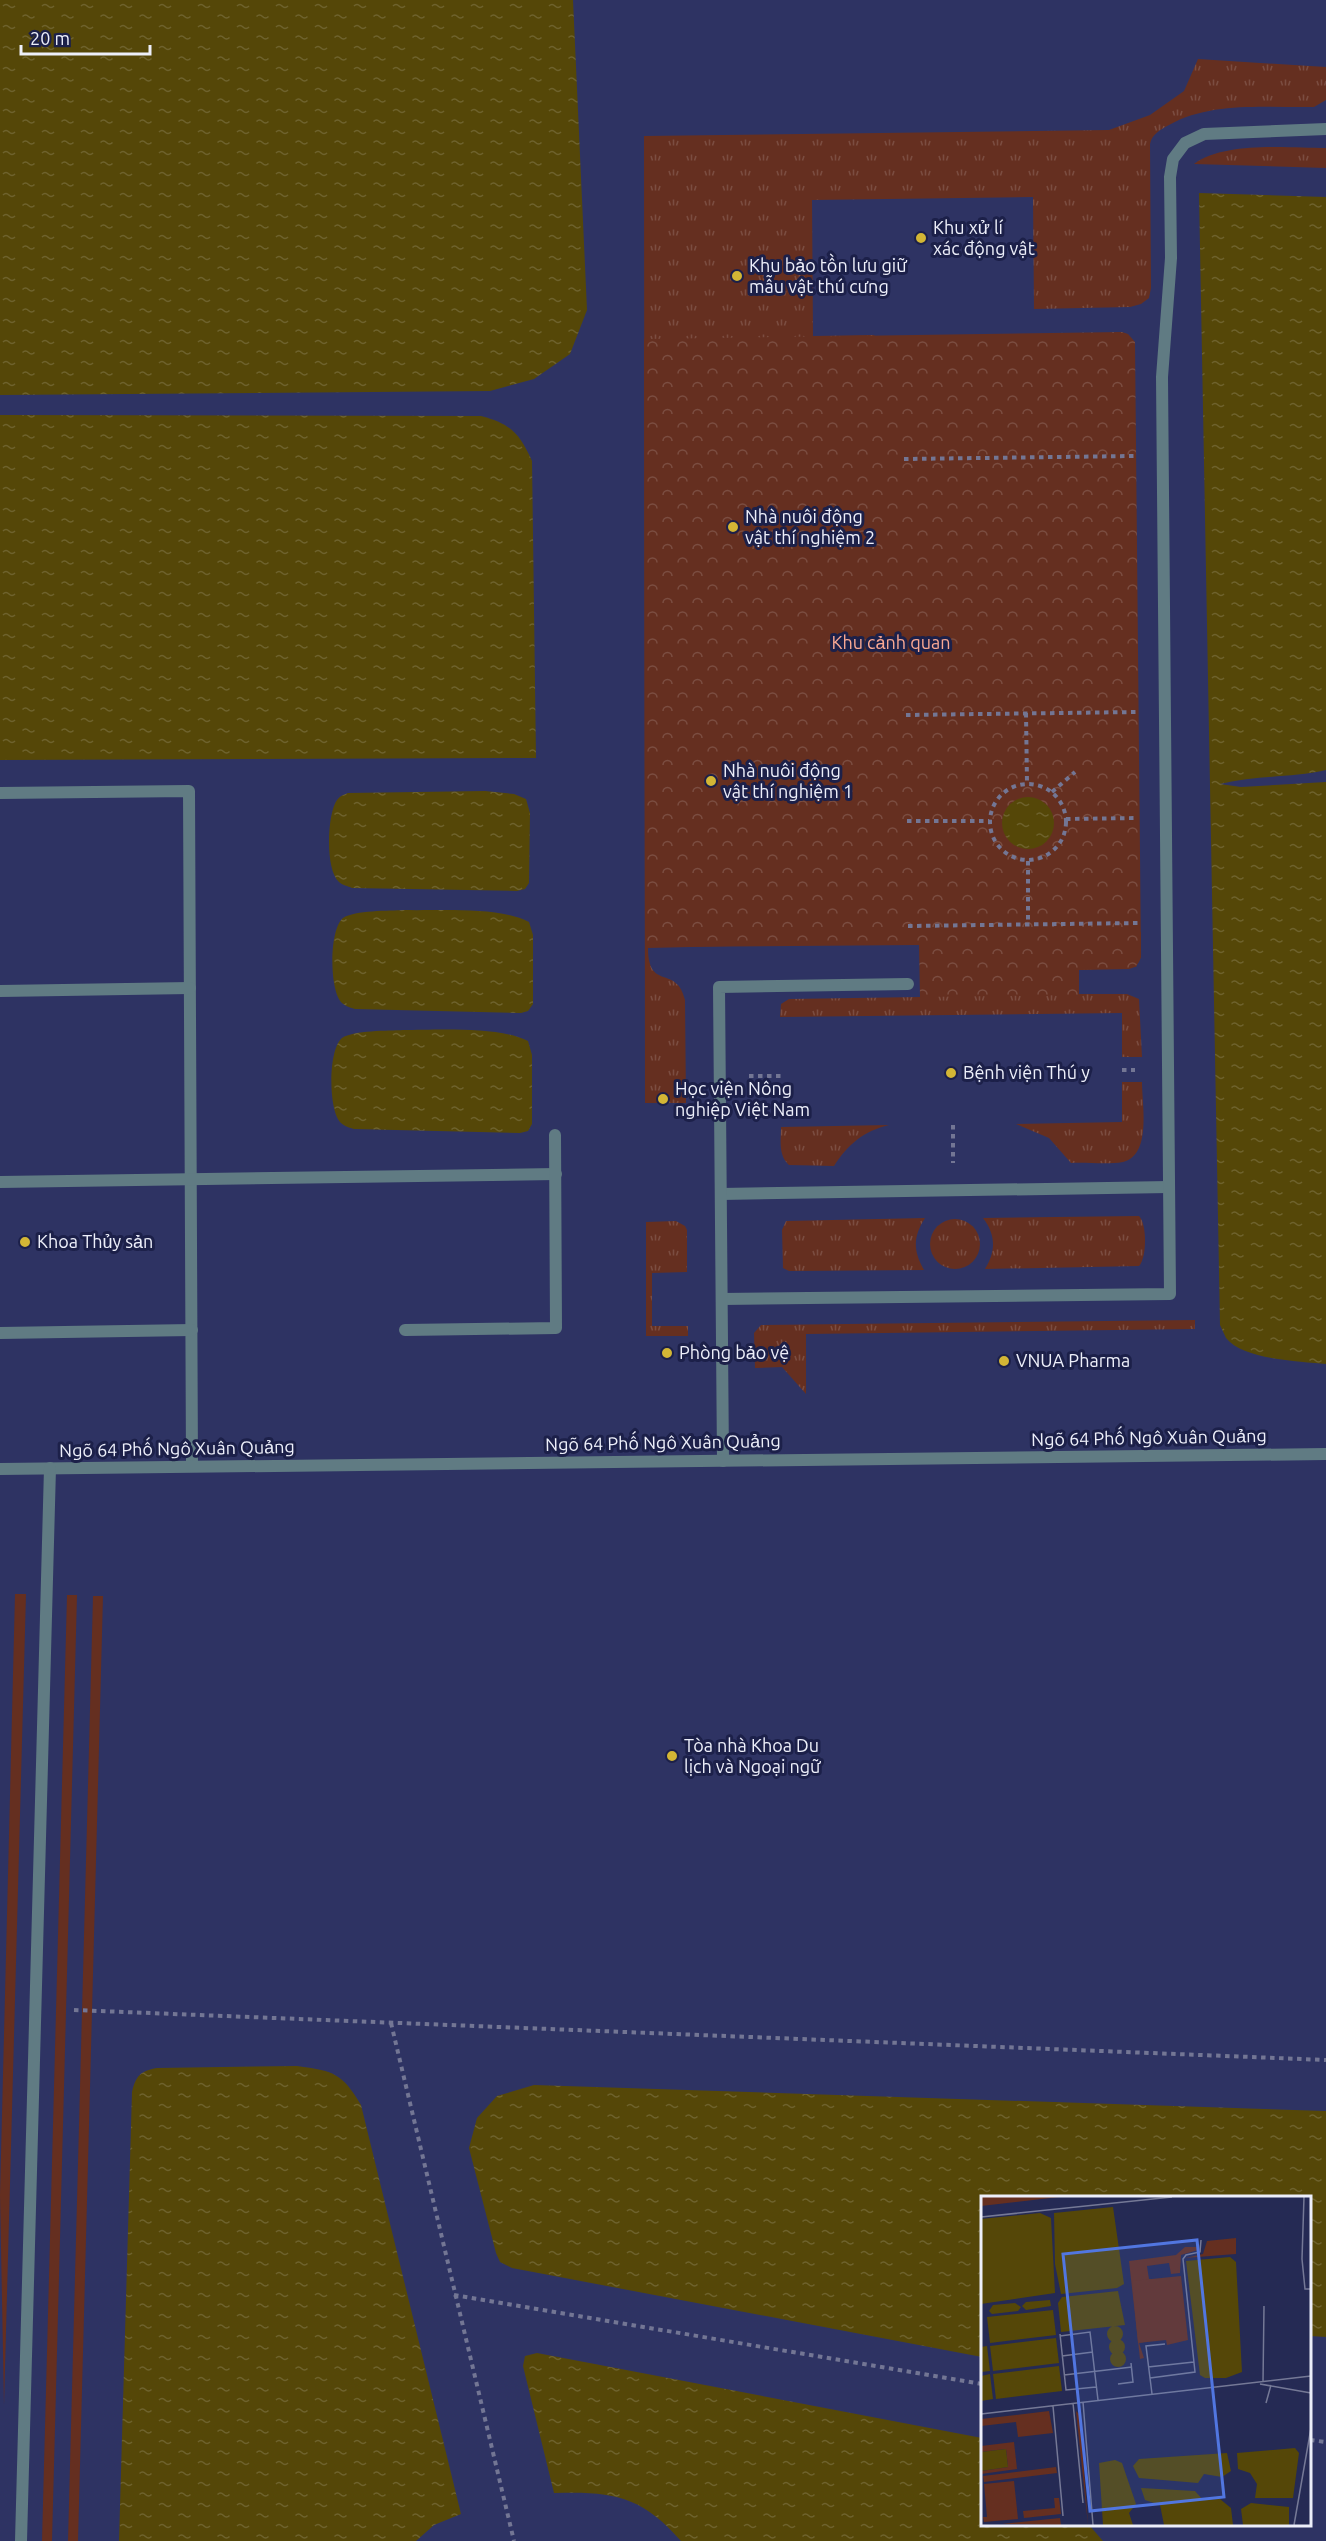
<svg xmlns="http://www.w3.org/2000/svg" width="1326" height="2541" font-family="Ubuntu,sans-serif">
<defs>
<pattern id="grass-tufts" width="24" height="20" patternUnits="userSpaceOnUse" patternTransform="scale(1.5)"><rect width="24" height="20" fill="#652f20"/><path d="M3 7l-1-3M5 7V3M7 7l1-3M15 17l-1-3M17 17v-4M19 17l1-3" fill="none" stroke="#7b4d41"/></pattern>
<pattern id="park-crowns" width="20" height="18" patternUnits="userSpaceOnUse" patternTransform="scale(1.5)"><rect width="20" height="18" fill="#652f20"/><path d="M2 6a3 3 0 1 1 6 0M12 15a3 3 0 1 1 6 0" fill="none" stroke="#7b4d41"/></pattern>
<pattern id="water-ripples" width="26" height="14" patternUnits="userSpaceOnUse" patternTransform="scale(1.5)"><rect width="26" height="14" fill="#554708"/><path d="M2 4q2-2 4 0t4 0M15 11q2-2 4 0t4 0" fill="none" stroke="#6e622d"/></pattern>
</defs>
<rect width="100%" height="100%" fill="#252a54"/>
<path fill="#2e3363" fill-rule="evenodd" d="M0,0H1326V2541H0ZM982,2198H1310V2524H982Z"/>
<g fill="url(#grass-tufts)">
<path d="M1198,59L1326,67V100L1314,107C1266,108 1212,101 1169,125C1160,130 1152,134 1150,144L1151,288L1149,298L1141,304L1130,307L1034,309L1033,197L812,200L813,336L873,335L882,339L814,944L648,948C648,992 677,964 685,1000L686,1103H645L644,136L1109,130L1150,115L1184,91Z"/>
<path d="M1326,148V168L1194,164C1225,141 1288,148 1326,148Z"/>
<path d="M1141,932V957L1136,967L1078,970L1079,994H1127L1139,999L1142,1057H1122V1013L780,1017L781,1004L789,999L920,997V935Z"/>
<path d="M1122,1082H1142C1142,1105 1152,1155 1123,1162C1107,1165 1087,1162 1071,1163L1049,1138L1016,1124L1122,1122Z"/>
<path d="M889,1125C864,1131 848,1144 834,1166L789,1165C778,1155 781,1140 781,1127Z"/>
<path d="M1139,1216C1147,1224 1147,1257 1139,1266L985,1269C996,1251 996,1235 983,1218Z"/>
<path d="M925,1218C913,1237 913,1250 924,1270L789,1271L783,1268L782,1230L786,1221Z"/>
<circle cx="955" cy="1244" r="25"/>
<path d="M676,1221L685,1226L687,1230V1272L652,1273V1326H688V1336H646V1222Z"/>
<path d="M1195,1320V1329L806,1334V1394L782,1367L755,1368L754,1333L761,1325Z"/>
</g>
<path fill="url(#park-crowns)" d="M1122,332L1128,334L1135,342L1141,957C1138,965 1136,967 1129,969L1079,970V995L920,997L919,945L645,947L644,339Z"/>
<g fill="#652f20">
<path d="M15,1594H26L4,2405L0,2195Z"/>
<path d="M67,1595H77L52,2541H42Z"/>
<path d="M93,1596H103L78,2541H68Z"/>
</g>
<g fill="url(#water-ripples)">
<path d="M0,0H573L587,310L570,354L534,379L490,391L0,395Z"/>
<path d="M1199,193L1326,197V770C1291,778 1256,775 1220,784L1241,787L1326,782V1364C1300,1361 1243,1360 1226,1338C1224,1334 1222,1329 1220,1325Z"/>
<path d="M0,415L481,416C511,424 519,433 532,461L536,758L0,760Z"/>
<path d="M485,791L514,794L526,799L530,813L529,883L525,889L517,891L352,888C348,886 342,885 339,882C325,870 327,814 337,800C340,796 343,795 348,793Z"/>
<circle cx="1028" cy="823" r="26"/>
<path d="M404,910C439,911 499,906 529,922L533,935V1004L528,1011L521,1013L355,1009C351,1008 345,1006 342,1003C329,991 329,929 343,918C355,910 389,911 404,910Z"/>
<path d="M403,1030C437,1030 499,1026 528,1041L532,1055V1124L528,1131L520,1133L354,1129C350,1128 344,1126 341,1123C328,1111 328,1049 342,1038C354,1030 388,1031 403,1030Z"/>
<path d="M297,2066C334,2071 342,2073 361,2105L461,2514L434,2525L416,2541H119L132,2092C136,2076 140,2071 157,2068Z"/>
<path d="M534,2085L1326,2111V2337L1310,2336V2198H982V2357L512,2268L500,2262L496,2253L469,2148L477,2118L497,2096Z"/>
<path d="M537,2353L982,2438V2524L1089,2525L1103,2541H681C642,2496 613,2491 554,2493L523,2366L525,2356Z"/>
</g>
<g fill="none" stroke-linecap="round" stroke-linejoin="round">
<g stroke="#737694" stroke-width="4" stroke-dasharray="4.5 4.5" stroke-linecap="butt">
<path d="M904,459L1134,456"/>
<path d="M1026,713L1027,783"/>
<path d="M906,715L1137,712"/>
<circle cx="1028" cy="822" r="38"/>
<path d="M1052,792L1075,772"/>
<path d="M1066,819L1138,818"/>
<path d="M907,821H989"/>
<path d="M1028,861V924"/>
<path d="M908,926L1139,923"/>
<path d="M1122,1070H1135"/>
<path d="M749,1076H781"/>
<path d="M953,1125V1163"/>
<path d="M74,2010L1326,2060"/>
<path d="M391,2023L514,2541"/>
<path d="M454,2295L982,2384"/>
<path d="M1310,2440L1326,2442"/>
</g>
<g stroke="#607b83" stroke-width="12">
<path d="M0,793L189,791L192,1466"/>
<path d="M0,991L190,988"/>
<path d="M0,1182L556,1174"/>
<path d="M721,1194L1169,1187"/>
<path d="M722,1299L1170,1294L1162,377L1171,258L1170,177L1173,159L1185,143L1204,134L1326,129"/>
<path d="M405,1330L556,1328L555,1135"/>
<path d="M0,1333L192,1330"/>
<path d="M723,1461L719,987L908,984"/>
</g>
<g stroke="#607b83" stroke-width="12">
<path d="M0,1469L1326,1454"/>
<path d="M21,2541L50,1468"/>
</g>
</g>
<g fill="#d3b635" stroke="#1c2049" stroke-width="2">
<circle cx="921" cy="238" r="6"/>
<circle cx="737" cy="276" r="6"/>
<circle cx="733" cy="527" r="6"/>
<circle cx="711" cy="781" r="6"/>
<circle cx="951" cy="1073" r="6"/>
<circle cx="663" cy="1099" r="6"/>
<circle cx="25" cy="1242" r="6"/>
<circle cx="667" cy="1353" r="6"/>
<circle cx="1004" cy="1361" r="6"/>
<circle cx="672" cy="1756" r="6"/>
</g>
<g text-anchor="middle" stroke-width="6" stroke-linejoin="round" paint-order="stroke">
<g font-size="18" fill="#edeffa" stroke="#1c2049" text-anchor="start">
<text x="933" y="234">Khu xử lí<tspan x="933" dy="21">xác động vật</tspan></text>
<text x="749" y="272">Khu bảo tồn lưu giữ<tspan x="749" dy="21">mẫu vật thú cưng</tspan></text>
<text x="745" y="523">Nhà nuôi động<tspan x="745" dy="21">vật thí nghiệm 2</tspan></text>
<text x="723" y="777">Nhà nuôi động<tspan x="723" dy="21">vật thí nghiệm 1</tspan></text>
<text x="963" y="1079">Bệnh viện Thú y</text>
<text x="675" y="1095">Học viện Nông<tspan x="675" dy="21">nghiệp Việt Nam</tspan></text>
<text x="37" y="1248">Khoa Thủy sản</text>
<text x="679" y="1359">Phòng bảo vệ</text>
<text x="1016" y="1367">VNUA Pharma</text>
<text x="684" y="1752">Tòa nhà Khoa Du<tspan x="684" dy="21">lịch và Ngoại ngữ</tspan></text>
</g>
<g font-size="18" fill="#fba993" stroke="#1c2049">
<text x="891" y="649">Khu cảnh quan</text>
</g>
<g font-size="18" fill="#edeffa" stroke="#1c2049">
<text transform="translate(1149 1438) rotate(-1)" y="6">Ngõ 64 Phố Ngô Xuân Quảng</text>
<text transform="translate(663 1443) rotate(-1)" y="6">Ngõ 64 Phố Ngô Xuân Quảng</text>
<text transform="translate(177 1449) rotate(-1)" y="6">Ngõ 64 Phố Ngô Xuân Quảng</text>
</g>
</g>
<g transform="translate(981 2196)">
<rect width="330" height="330" fill="#252a54"/>
<path d="M255,42V58L204,62L222,58L226,45ZM204,51H217V54L200,59L199,77L190,78L188,67L166,70L168,83H175V144L158,147L163,162L159,163L148,65L195,59Z" fill="#652f20"/>
<path d="M68,215L72,237L37,241L35,226L0,230V223ZM33,246L36,273L0,278V275L27,271L25,253L0,256V250ZM75,271L76,277L3,286L2,280ZM33,285L37,323L3,326L2,321H6L3,288ZM73,302H78L80,318L43,322L42,315L74,312ZM79,322L80,329L21,328Z" fill="#652f20"/>
<path d="M0,1H78L0,10Z" fill="#652f20"/>
<path d="M200,80L207,144L186,149L185,144L157,147L151,85Z" fill="#652f20"/>
<path d="M95,215L99,219L107,329Z" fill="#652f20"/>
<path d="M132,11L143,88L136,92L80,98L74,68L73,17ZM59,17L70,22L74,97L0,108V23ZM249,61L255,66L261,176L245,182H224L219,179L205,65ZM137,95L144,129L80,136L77,107L81,101ZM69,104L70,110L45,114L41,110L45,106ZM34,107L40,111L37,115L11,118L8,115L12,109ZM72,114L75,139L9,147L6,121ZM126 138a8 8 0 1 1 16 0a8 8 0 1 1-16 0ZM75,142L78,167L12,175L9,150ZM128 151a8 8 0 1 1 16 0a8 8 0 1 1-16 0ZM6,150L9,175L0,176V151ZM129 163a8 8 0 1 1 16 0a8 8 0 1 1-16 0ZM78,170L81,195L15,203L12,178ZM9,178L12,203L0,205V180ZM314,252L318,257L312,302H274L276,288L269,277L257,273L256,257ZM25,253L27,271L0,275V256ZM246,257L250,275L241,281L223,278L217,287L158,282L152,270L158,263ZM134,264L141,267L155,308L148,317L152,329H122L118,267ZM160,292L214,295L222,304L239,303L250,312L252,329H183L179,309L164,304ZM270,307L308,311V329H262L260,313Z" fill="#554708"/>
<path fill="none" stroke="#757996" stroke-width="1.5" d="M323,1L321,63L324,93H330M0,21L191,1M79,138L85,194L115,191M79,140L109,136L117,204M81,160L112,156M167,171L213,166M83,179L151,171M169,182L214,176L202,63L205,59L219,56L220,44M282,186L283,110M137,188L152,186L150,167M279,188L330,197M171,198L165,150L184,148M102,206L112,329M92,207L102,307M285,207L290,189M72,210L82,320M0,218L330,180M313,329L330,232"/>
<path fill="#5176e0" fill-opacity="0.15" stroke="#5176e0" stroke-width="3" d="M216,44L243,301L109,315L82,58Z"/>
<rect width="330" height="330" fill="none" stroke="#edeffa" stroke-width="3"/>
</g>
<path d="M21 45v9h129v-9" fill="none" stroke="#edeffa" stroke-width="3"/>
<text x="30" y="45" font-size="18" fill="#edeffa" stroke="#1c2049" stroke-width="4.5" paint-order="stroke">20 m</text>
</svg>
